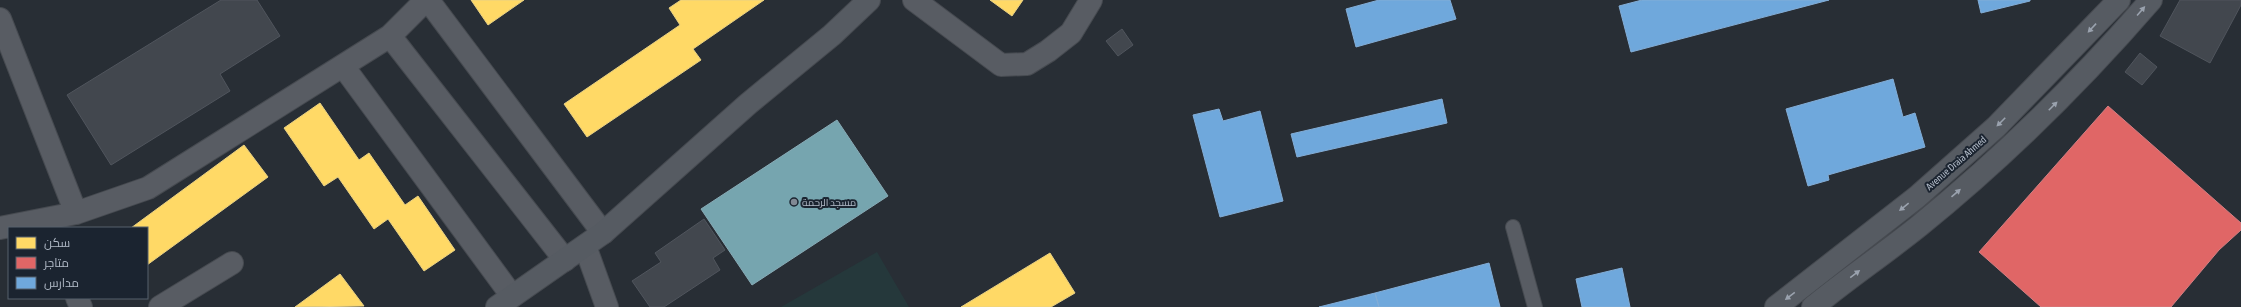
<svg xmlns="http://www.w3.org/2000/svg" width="2241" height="307" viewBox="0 0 2241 307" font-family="'Asap Condensed',Cairo,sans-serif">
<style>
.green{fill:#25383b}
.homes{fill:#ffd966;stroke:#e8d083}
.shops{fill:#e06666;stroke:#d27f83}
.schools{fill:#6fa8dc;stroke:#83add6}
.public{fill:#76a5af;stroke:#88abb6}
.building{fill:#42474e;stroke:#50555d}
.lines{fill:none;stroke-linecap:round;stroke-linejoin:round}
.lane-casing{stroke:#464a50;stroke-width:16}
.street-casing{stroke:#464a50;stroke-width:24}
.secondary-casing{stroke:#464a50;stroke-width:24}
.lane{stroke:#585c63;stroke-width:14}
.street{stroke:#585c63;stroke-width:22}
.secondary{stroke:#565b62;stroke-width:22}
.oneway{fill:#9aa2ae}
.poi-dot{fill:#818994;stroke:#1b2430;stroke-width:1.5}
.labels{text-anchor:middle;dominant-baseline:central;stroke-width:4;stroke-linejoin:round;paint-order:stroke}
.street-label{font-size:10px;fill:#b1bac7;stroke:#1b2430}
.poi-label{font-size:10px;fill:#b1bac7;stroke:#1b2430;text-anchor:start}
</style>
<rect width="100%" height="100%" fill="#282e35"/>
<!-- green -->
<path class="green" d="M877,252L909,307H781Z"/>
<!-- homes -->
<path class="homes" d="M471,0H524L488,25Z
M681,0H764L693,49L701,60L587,137L564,104L680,25L669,8Z
M990,0H1023L1012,16Z
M320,103L359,160L369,153L405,205L418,196L455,250L424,271L388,219L374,229L338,177L324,186L284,128Z
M244,145L268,177L147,265V228H131Z
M1050,253L1075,293L1051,307H961Z
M340,274L364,306L295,307Z"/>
<!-- shops -->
<path class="shops" d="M2108,106L2241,223V230L2219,250L2171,307H2041L1979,252Z"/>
<!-- schools -->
<path class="schools" d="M1379,0H1450L1456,19L1356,47L1346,9Z
M1642,0H1829L1631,52L1619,6Z
M1978,0H2030V1L1981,13Z
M1893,79L1903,117L1915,113L1925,147L1828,175L1829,180L1808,186L1786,109Z
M1442,99L1447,123L1297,157L1291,134Z
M1219,109L1223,121L1260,111L1283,201L1220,217L1193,115Z
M1489,263L1500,307H1379L1375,293Z
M1622,268L1630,307H1582L1576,279Z
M1375,293L1379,307H1319Z"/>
<!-- public -->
<path class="public" d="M837,120L888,196L752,285L701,209Z"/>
<!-- building -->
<path class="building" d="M221,0H257L280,36L220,74L230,91L111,165L67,95Z
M2180,0H2241V5L2210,63L2160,36Z
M1122,29L1133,45L1118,56L1106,41Z
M2140,53L2157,67L2142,85L2125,72Z
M704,219L725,250L713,258L720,270L664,307H650L632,281L661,262L655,253Z"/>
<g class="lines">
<!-- lane casing -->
<g class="lane-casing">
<path id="lane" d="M1513,227L1535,307"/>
</g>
<!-- street casing -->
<g class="street-casing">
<path id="street" d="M426,0L390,36L565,260
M428,0L603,233
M914,0L1001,65L1027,64L1048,51L1071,33L1091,0
M0,19L76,213
M343,66L512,296
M0,228L76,213L148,188L390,36
M585,246L607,307
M77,298L81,307
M160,307L232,263"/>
</g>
<!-- secondary casing -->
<g class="secondary-casing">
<path id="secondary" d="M497,307L603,233L748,104L832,35L869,0
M1776,307L1917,197L1996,127L2119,0
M1813,307C1847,279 1884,254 1919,226C2003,158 2080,82 2151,0"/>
</g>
<!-- lane -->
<use href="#lane" class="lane"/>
<!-- street -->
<use href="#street" class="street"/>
<!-- secondary -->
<use href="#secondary" class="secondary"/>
</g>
<!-- one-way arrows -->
<defs><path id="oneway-solid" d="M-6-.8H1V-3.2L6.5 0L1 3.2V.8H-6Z"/></defs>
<g class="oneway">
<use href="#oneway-solid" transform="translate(2141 11) rotate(-49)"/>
<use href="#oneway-solid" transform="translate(2092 28) rotate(133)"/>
<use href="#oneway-solid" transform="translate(2053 106) rotate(-45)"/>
<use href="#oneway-solid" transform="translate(2001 122) rotate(135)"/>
<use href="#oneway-solid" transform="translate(1956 193) rotate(-41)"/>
<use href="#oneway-solid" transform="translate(1904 207) rotate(141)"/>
<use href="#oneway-solid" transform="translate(1855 274) rotate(-37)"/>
<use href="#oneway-solid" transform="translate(1790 296) rotate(143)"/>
</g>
<!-- markers -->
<circle class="poi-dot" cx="794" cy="202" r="4"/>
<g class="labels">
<!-- street labels -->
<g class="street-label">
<text transform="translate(1956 163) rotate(-41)">Avenue Draia Ahmed</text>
</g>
<!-- poi labels -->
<g class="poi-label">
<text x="802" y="202">مسجد الرحمة</text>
</g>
</g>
<!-- legend -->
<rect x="8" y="227" width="140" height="72" fill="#1b2430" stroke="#57606c"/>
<rect x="16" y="237" width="20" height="12" fill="#ffd966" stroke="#57606c"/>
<text x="44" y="247" font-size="12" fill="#b1bac7">سكن</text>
<rect x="16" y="257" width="20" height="12" fill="#e06666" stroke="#57606c"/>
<text x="44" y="267" font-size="12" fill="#b1bac7">متاجر</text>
<rect x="16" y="277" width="20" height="12" fill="#6fa8dc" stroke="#57606c"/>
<text x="44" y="287" font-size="12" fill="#b1bac7">مدارس</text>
</svg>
